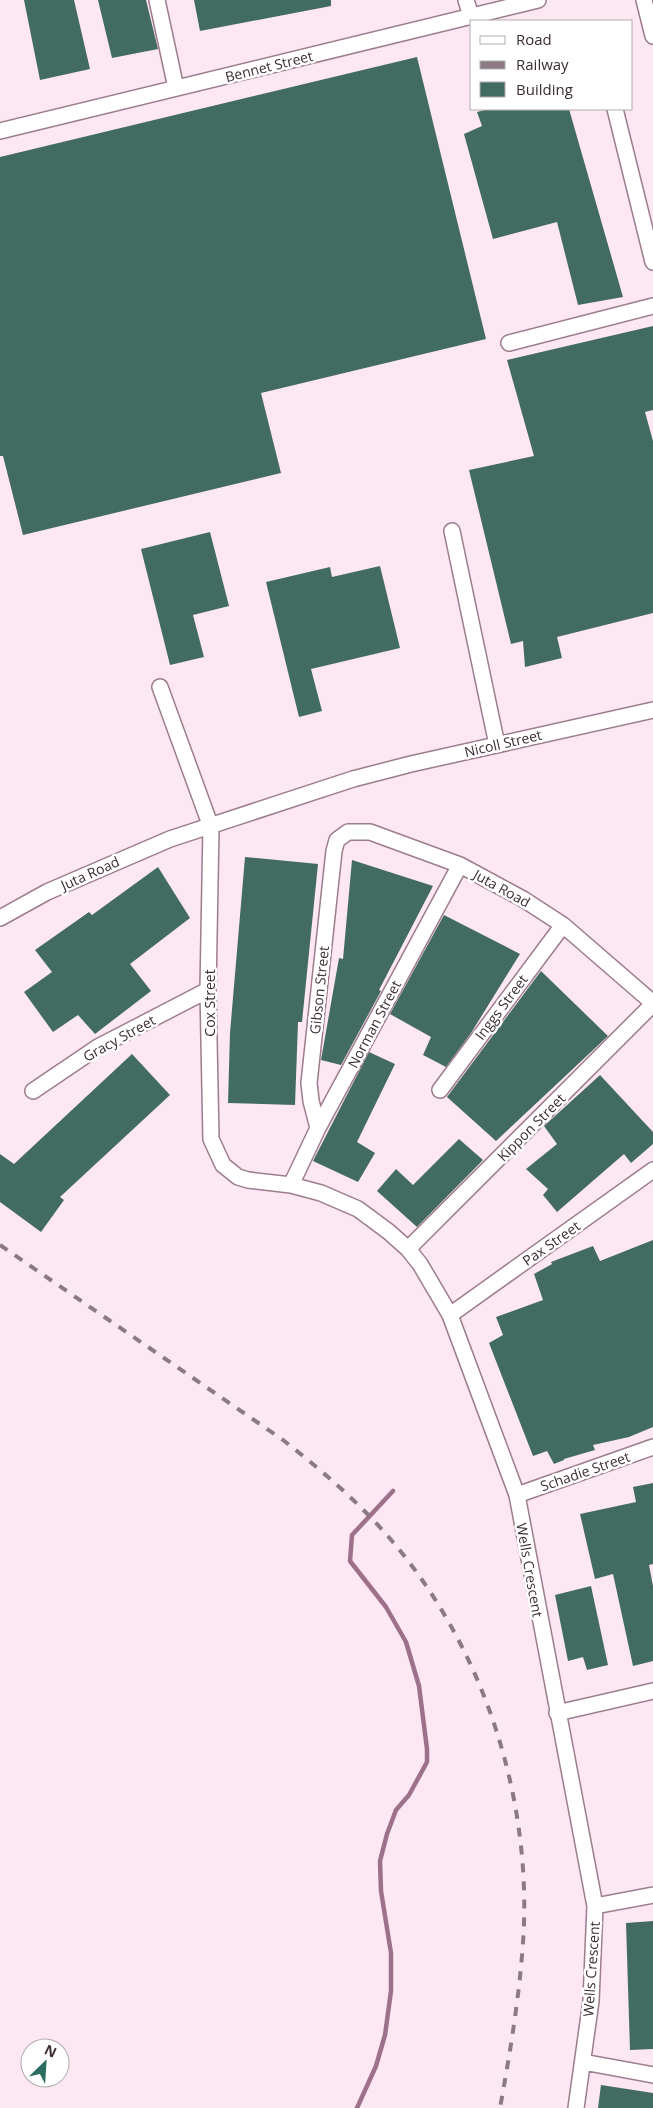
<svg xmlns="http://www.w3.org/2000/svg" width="653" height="2108" viewBox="0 0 653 2108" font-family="'Open Sans',sans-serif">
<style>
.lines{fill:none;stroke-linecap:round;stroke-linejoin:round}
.stream{stroke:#9d718a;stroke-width:4.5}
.building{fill:#426b61}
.minor-casing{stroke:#9d7c8e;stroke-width:18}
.minor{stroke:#fff;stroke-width:15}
.rail{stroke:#8b7a83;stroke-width:4;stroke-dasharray:9 9;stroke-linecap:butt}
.labels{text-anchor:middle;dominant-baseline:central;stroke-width:5;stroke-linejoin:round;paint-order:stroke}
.street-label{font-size:14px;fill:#3a2c34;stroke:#fff}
</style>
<rect width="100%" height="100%" fill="#fde7f2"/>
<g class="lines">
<!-- stream -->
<path class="stream" d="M357,2108L376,2066L385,2035L391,1991V1953L381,1891L380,1861L387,1834L396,1810L409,1795L427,1762V1749L419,1686L406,1642L386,1607L350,1561L352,1535L393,1491"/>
</g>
<!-- building -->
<path class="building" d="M24,0H74L90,69L40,80Z
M98,0H146L158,49L112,58Z
M194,0H331V6L200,31Z
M417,57L486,339L261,393L281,473L23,535L3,456H0V157Z
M489,109H569L623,297L578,305L557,222L493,239L464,134L482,126L477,112Z
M653,326V410L645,412L653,441V613L557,637L562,658L525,667L523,641L511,644L469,470L534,456L507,360Z
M210,532L229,606L193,615L204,657L170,665L141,549Z
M380,566L400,648L311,669L322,711L299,717L266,582L330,567L332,577Z
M245,857L318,864L302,1022H298L295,1105L228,1103L230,1033Z
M352,860L433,886L379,990L381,991L341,1065L321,1060L339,958L343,959Z
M158,867L190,918L130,964L151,991L95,1034L78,1015L53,1032L24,992L52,972L35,950L89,912L92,915Z
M444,915L520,954L471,1033L446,1067L423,1055L431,1037L390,1014Z
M541,971L608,1036L496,1141L447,1097Z
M369,1052L395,1064L357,1142L375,1153L358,1182L313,1161Z
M132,1054L170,1095L60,1197L64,1200L41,1232L0,1202V1154L14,1164Z
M600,1075L653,1132V1144L631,1163L624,1154L557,1212L543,1195L548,1189L526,1169L557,1144L544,1126Z
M459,1139L483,1160L417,1227L377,1191L396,1169L413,1185Z
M653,1240V1427L629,1437L593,1445L595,1450L564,1459V1460L554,1464L547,1451L533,1456L489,1343L503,1335L496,1317L543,1300L534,1274L552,1264L551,1262L593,1246L600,1261Z
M653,1483V1564L649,1565L653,1586V1661L633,1666L613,1574L595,1579L580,1514L636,1502L633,1487Z
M591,1586L608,1665L587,1670L583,1657L568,1661L555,1595Z
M653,1921V2049L630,2050L626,1923Z
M601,2085L653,2093V2108H598Z"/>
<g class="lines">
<!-- minor casing -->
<g class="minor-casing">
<path id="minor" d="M157,0L176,88
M466,0L471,16
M644,0L653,36
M615,109L653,262
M0,131L538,0
M509,343L653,306
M452,531L497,745
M160,687L211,827L208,990L211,1139L223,1165L238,1177L248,1180L291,1185L321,1193L358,1209L389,1232L408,1249L420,1264L450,1315L517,1495L595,1906L591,2001L576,2108
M0,918L47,892L170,839L353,779L411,764L653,710
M440,1090L563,925
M33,1091L98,1047L208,990
M318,1128L311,1101L309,1083L334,851L337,840L348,832H370L460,865L523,899L563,925L653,1003
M291,1185L318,1128L460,865
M408,1249L653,1004
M450,1315L653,1170
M517,1495L653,1447
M557,1713L653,1691
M595,1906L653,1895
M583,2062L653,2075"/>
</g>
<!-- minor -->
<use href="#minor" class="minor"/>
<!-- rail -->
<path class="rail" d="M0,1245L283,1440C320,1469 355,1499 386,1534C483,1644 533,1798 523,1943C519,1999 510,2053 500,2108"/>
</g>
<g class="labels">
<!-- street labels -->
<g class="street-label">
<text transform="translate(269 66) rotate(-14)">Bennet Street</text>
<text transform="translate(503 743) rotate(-13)">Nicoll Street</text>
<text transform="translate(90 873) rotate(-24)">Juta Road</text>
<text transform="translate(502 888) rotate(29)">Juta Road</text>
<text transform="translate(319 990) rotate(-84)">Gibson Street</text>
<text transform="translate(209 1003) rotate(-90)">Cox Street</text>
<text transform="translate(501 1007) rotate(-53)">Inggs Street</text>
<text transform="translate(374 1024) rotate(-62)">Norman Street</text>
<text transform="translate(119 1038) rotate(-29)">Gracy Street</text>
<text transform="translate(531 1127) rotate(-45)">Kippon Street</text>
<text transform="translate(551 1243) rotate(-35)">Pax Street</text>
<text transform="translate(585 1471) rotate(-19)">Schadie Street</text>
<text transform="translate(530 1570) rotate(80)">Wells Crescent</text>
<text transform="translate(591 1969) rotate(-86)">Wells Crescent</text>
</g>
</g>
<!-- legend -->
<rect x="470" y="20" width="162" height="90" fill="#ffffff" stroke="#b0abae"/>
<rect x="480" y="36" width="25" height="8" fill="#ffffff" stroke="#b0abae"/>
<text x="516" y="45" font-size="15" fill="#3a2c34">Road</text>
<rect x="480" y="61" width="25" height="8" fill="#8b7a83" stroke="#b0abae"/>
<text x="516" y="70" font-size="15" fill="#3a2c34">Railway</text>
<rect x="480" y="82" width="25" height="15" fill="#426b61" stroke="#b0abae"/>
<text x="516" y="95" font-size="15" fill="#3a2c34">Building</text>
<!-- north arrow -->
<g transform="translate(45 2063) rotate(25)"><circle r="24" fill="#ffffff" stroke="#b0abae"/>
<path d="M0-4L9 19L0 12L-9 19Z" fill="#2b6e61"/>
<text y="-8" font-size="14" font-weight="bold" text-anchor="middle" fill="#3a2c34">N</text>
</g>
</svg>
